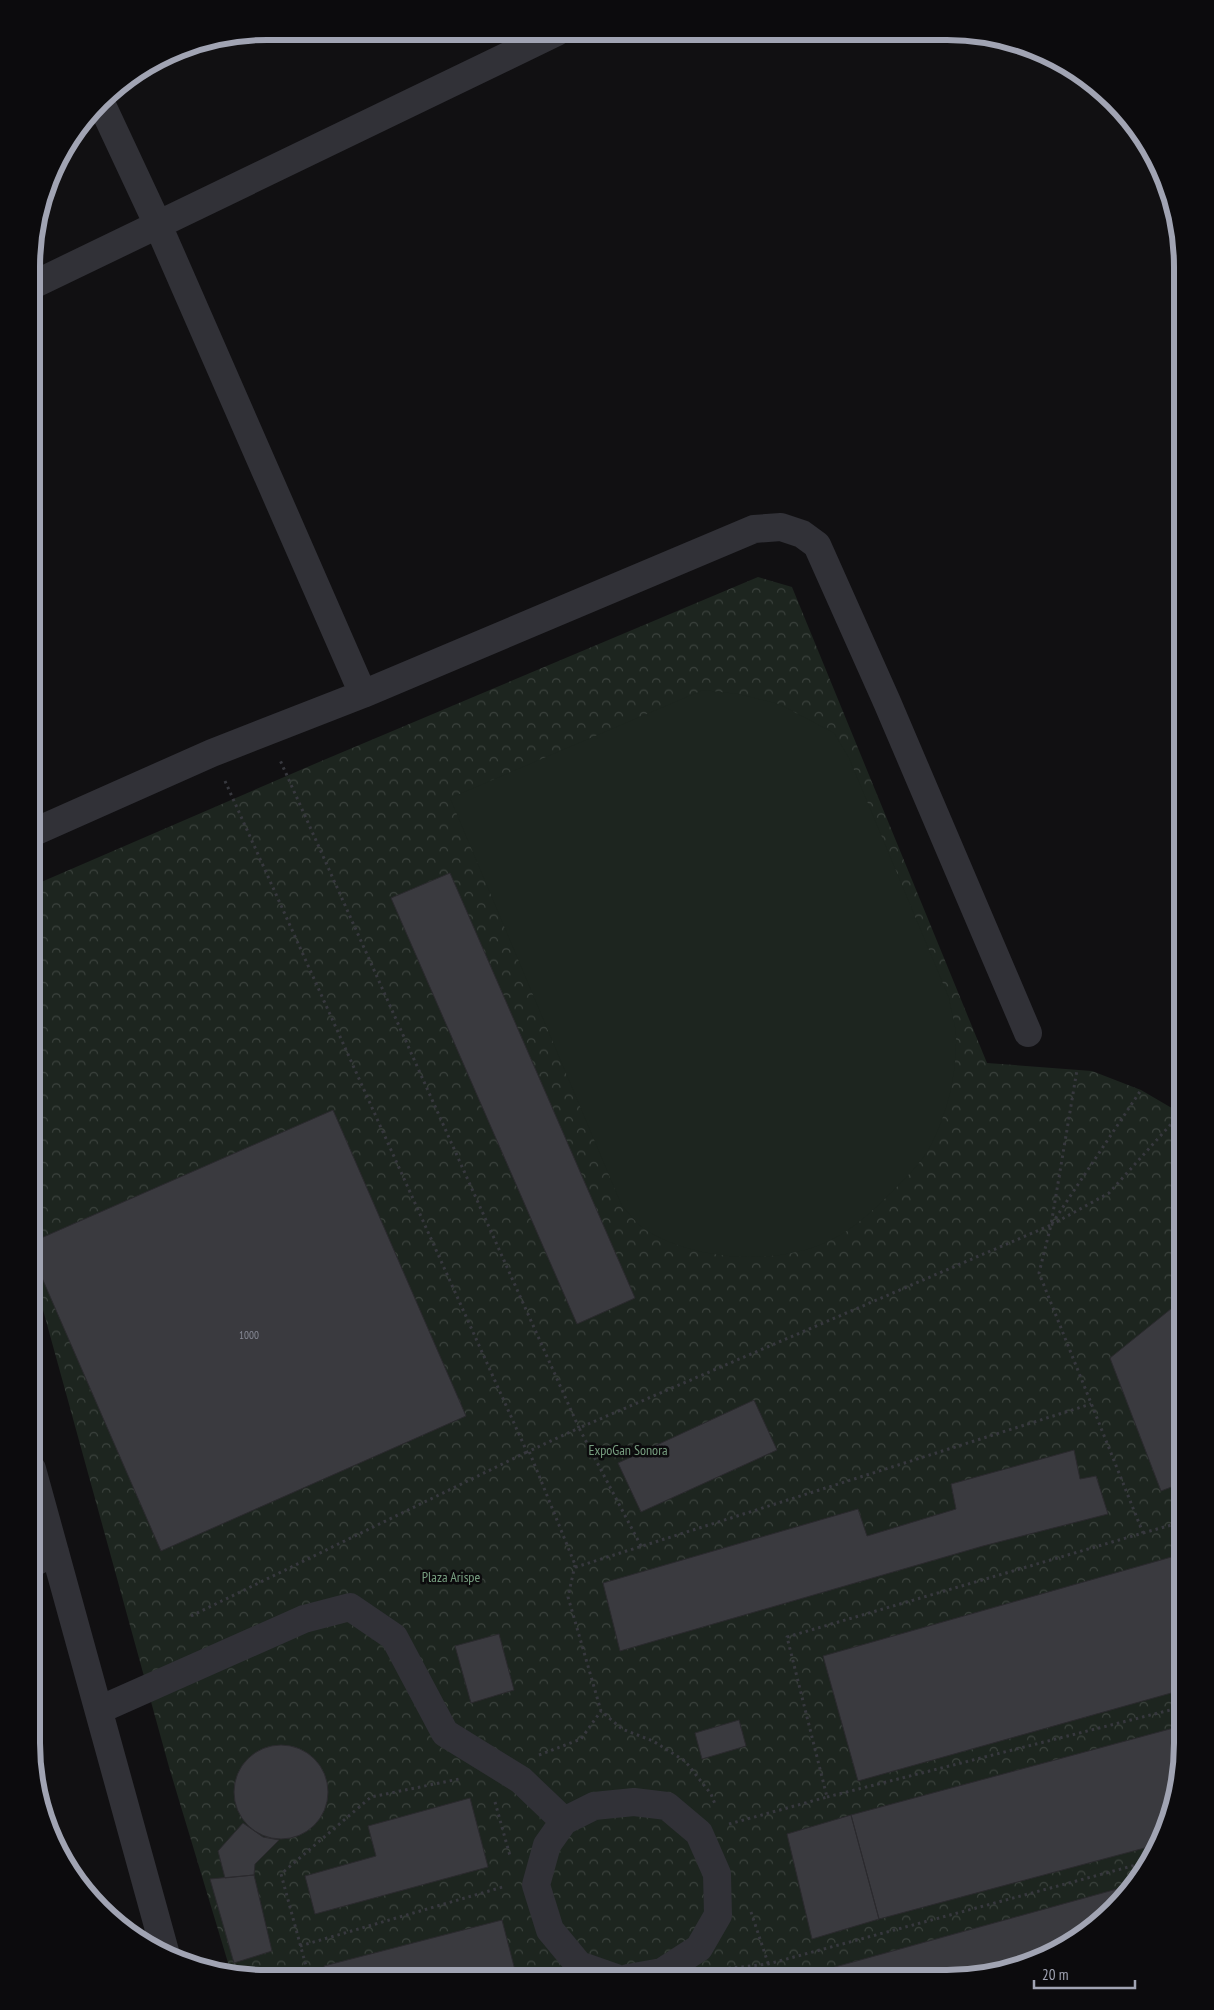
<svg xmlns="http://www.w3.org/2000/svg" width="1214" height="2010" viewBox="0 0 1214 2010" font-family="'PT Sans Narrow',sans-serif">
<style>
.park{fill:url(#park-crowns)}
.pitch{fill:#1d251f}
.building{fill:#3a3a3f;stroke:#2b2a2e}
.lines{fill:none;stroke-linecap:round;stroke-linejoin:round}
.path{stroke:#37383e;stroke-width:3;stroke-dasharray:2.5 4;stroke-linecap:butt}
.minor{stroke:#313137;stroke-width:28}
.labels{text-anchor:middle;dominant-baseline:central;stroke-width:5;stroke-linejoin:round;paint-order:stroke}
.number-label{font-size:11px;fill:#878a96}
.park-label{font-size:14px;fill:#789f81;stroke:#0c0b0d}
.rim{fill:none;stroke:#a1a4b3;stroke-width:6}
</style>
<defs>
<pattern id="park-crowns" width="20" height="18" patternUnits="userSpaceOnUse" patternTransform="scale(1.25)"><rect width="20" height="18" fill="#1d251f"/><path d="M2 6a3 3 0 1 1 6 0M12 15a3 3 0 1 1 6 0" fill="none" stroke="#3b423d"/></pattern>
</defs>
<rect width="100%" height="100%" fill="#111012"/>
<!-- park -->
<path class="park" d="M758,577L792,587L987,1063L1092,1071L1141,1090L1182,1114V1759L1170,1819L1134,1886L1090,1930L1037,1961L947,1979L232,1976L169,1767L32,1270V886L319,762Z"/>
<!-- pitch -->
<path class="pitch" d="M703,690L738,694L779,704L834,733L849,758L949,998C951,1010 955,1023 956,1035C957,1073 948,1112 931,1145C921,1164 906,1177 892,1192C872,1211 854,1229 829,1241C776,1266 695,1261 646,1230C637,1225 630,1214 622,1206L450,798Z"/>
<!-- building -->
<path class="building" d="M450,873L635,1298L577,1324L391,898Z
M333,1110L466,1416L161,1551L32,1255V1242Z
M1182,1300V1483L1161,1491L1110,1358Z
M754,1400L777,1450L641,1512L618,1463Z
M1074,1450L1080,1479L1096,1476L1108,1514L983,1546L620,1651L603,1583L858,1509L867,1536L956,1509L951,1484Z
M1182,1554V1690L858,1781L823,1656Z
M499,1634L514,1690L471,1703L455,1646Z
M739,1720L746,1746L702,1759L695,1733Z
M1181,1726L1182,1759L1170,1819L1156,1845L879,1919L851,1815Z
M234 1792a47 47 0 1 1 94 0a47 47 0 1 1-94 0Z
M470,1798L488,1867L315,1914L305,1876L376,1856L368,1826Z
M851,1815L879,1919L812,1939L787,1834Z
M243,1823L263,1837L279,1840L255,1864L254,1875L225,1878L218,1851Z
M254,1875L272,1951L234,1963L210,1879Z
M1135,1884L1090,1930L1037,1961L947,1979L807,1978L806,1975Z
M502,1920L517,1978L327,1977L324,1966Z"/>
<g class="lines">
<!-- path -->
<path class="path" d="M225,781L527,1452L579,1428L280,760
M1051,1225L1109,1193L1181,1113
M1143,1533L1182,1522
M641,1546L579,1428L1051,1225L1077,1070
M575,1565L568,1597L601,1711L622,1729L653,1741L685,1761L711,1794L715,1804
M191,1616L529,1451L576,1567L1091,1404
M539,1755L581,1739L601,1711
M827,1797L1182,1707
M495,1802L510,1856
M729,1824L827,1797L787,1637L1143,1533L1039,1273L1051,1225L1141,1090
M751,1912L773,1978
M300,1946L506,1886
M722,1969L768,1964L1147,1862
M309,1977L281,1874L371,1797L459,1779"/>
<!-- minor -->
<path class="minor" d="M101,103L158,225L363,694
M33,285L557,32
M32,833L212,753L363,694L754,529L781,527L802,534L817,545L887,702L1028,1033
M32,1469L166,1955
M31,1564L55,1552
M99,1710L304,1619L350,1607L394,1637L445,1733L521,1780L564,1821
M616,1978L579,1965L550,1930L536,1885L547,1845L564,1821L594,1806L634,1802L667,1806L699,1833L717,1874L718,1915L699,1948L662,1972L628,1978"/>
</g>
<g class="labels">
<!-- number labels -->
<g class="number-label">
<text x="249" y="1335">1000</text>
</g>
<!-- park labels -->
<g class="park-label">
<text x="628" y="1450">ExpoGan Sonora</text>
<text x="451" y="1577">Plaza Arispe</text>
</g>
</g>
<!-- crop -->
<path d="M0 0H1214V2010H0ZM267 40H947A227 227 0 0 1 1174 267V1743A227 227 0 0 1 947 1970H267A227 227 0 0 1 40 1743V267A227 227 0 0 1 267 40Z" fill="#0c0b0d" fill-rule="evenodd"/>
<path class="rim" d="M267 40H947A227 227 0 0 1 1174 267V1743A227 227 0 0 1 947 1970H267A227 227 0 0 1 40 1743V267A227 227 0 0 1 267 40Z"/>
<!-- scale -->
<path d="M1034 1980v8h101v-8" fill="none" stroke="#a1a4b3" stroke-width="2.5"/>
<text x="1042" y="1980" font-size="15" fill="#a1a4b3" stroke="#0c0b0d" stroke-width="4" paint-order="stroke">20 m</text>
</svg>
